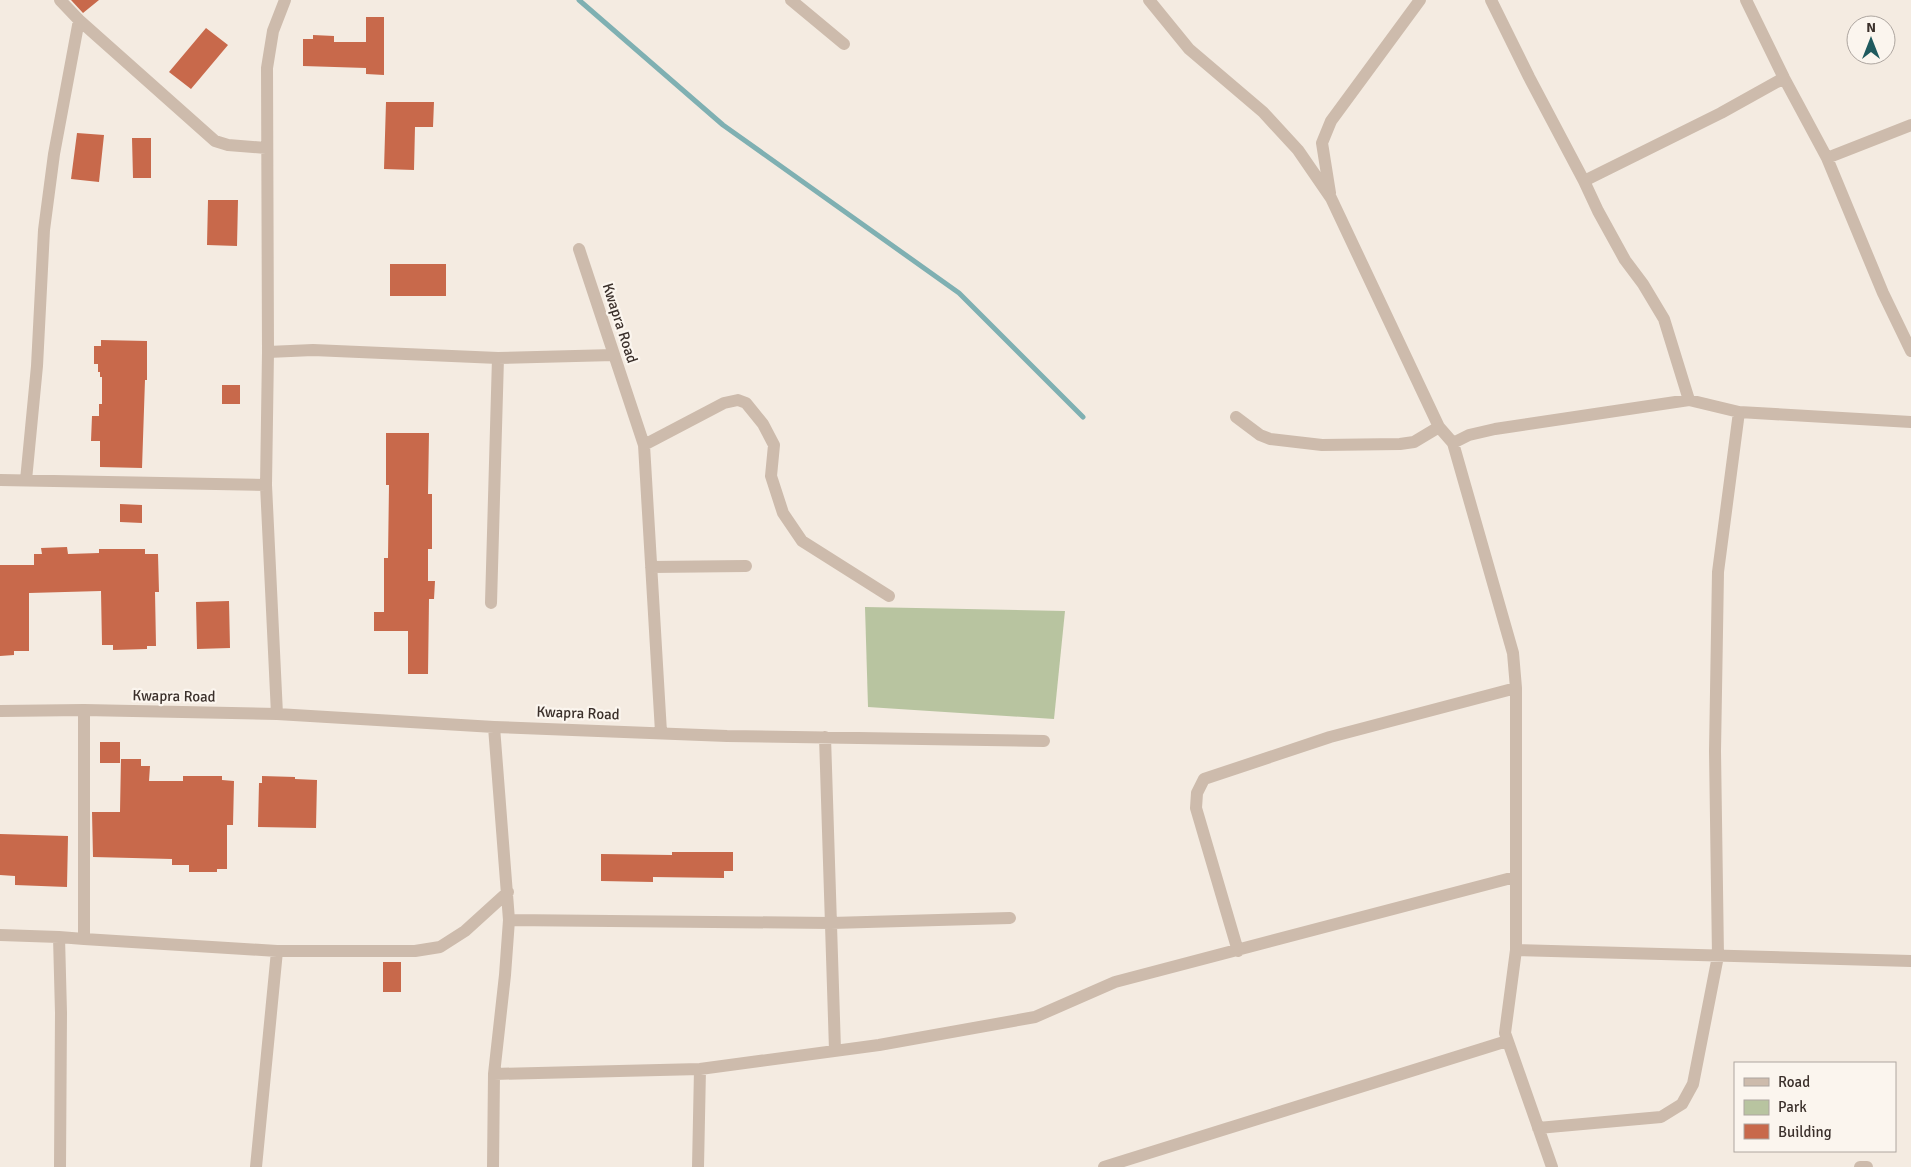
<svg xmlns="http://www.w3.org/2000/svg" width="1911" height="1167" viewBox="0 0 1911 1167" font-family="Signika,sans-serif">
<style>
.green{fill:#b8c4a0}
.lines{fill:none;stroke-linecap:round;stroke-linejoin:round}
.stream{stroke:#7fb0b2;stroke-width:5}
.building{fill:#c8694b}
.minor{stroke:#cdbbac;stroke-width:12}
.labels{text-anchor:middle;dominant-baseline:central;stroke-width:4.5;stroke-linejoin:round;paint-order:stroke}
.street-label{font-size:15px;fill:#3b302b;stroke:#fbf5ee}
</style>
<rect width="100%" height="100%" fill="#f4ebe1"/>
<!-- green -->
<path class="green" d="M865,607L1065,611L1054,719L868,707Z"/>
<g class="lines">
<!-- stream -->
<path class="stream" d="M579,0L723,125L959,293L1083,417"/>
</g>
<!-- building -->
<path class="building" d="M71,0H99L83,13Z
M366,17H384V75L366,74V68L303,66V39H313V35L334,36V42H366Z
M206,28L228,45L191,89L169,72Z
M386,102H434L433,127H415L414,170L384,169Z
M77,133L104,135L99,182L71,179Z
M132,138H151V178H133Z
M208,200H238L237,246L207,245Z
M390,264H446V296H390Z
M101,340L147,341V380H145L142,468L100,467V441H91L92,416H99V404H102V377H100V372H98V364H94V346H101Z
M222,385H240V404H222Z
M386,433H429L428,494H432V549H428V581H435L434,599H429L428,674H408V631H374V612H384V558H388L389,485H386Z
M120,504L142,505V523L120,522Z
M67,547L68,554L99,553V549H145V554H158L159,592H155L156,646H147V649L113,650V645H102L101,591L29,593V651H14V655L0,656V565H34V554H42L41,548Z
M229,601L230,648L197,649L196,602Z
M100,742H120V763H100Z
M121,759H141V766H150L149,781H183V776H222V780L234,781L233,825H227V869H217V872H189V865H172V859L93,857L92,812H120Z
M262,776L295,777V779L317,780L316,828L258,827L259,783H262Z
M0,834L68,836L67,887L15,885V876L0,875Z
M672,852H733V871H724V878L653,877V882L601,881V854L672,855Z
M383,962H401V992H383Z"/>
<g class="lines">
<!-- minor -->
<path class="minor" d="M60,0L79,20L215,141L228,145L266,148
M791,0L844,44
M1149,0L1189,49L1263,112L1298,150L1331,198L1439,427L1453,443L1513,653L1516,688V950L1505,1033L1552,1167
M1491,0L1529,77L1584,181L1598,211L1625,260L1643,284L1664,319L1689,400
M1746,0L1784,78L1827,158L1883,293L1911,351
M1827,158L1911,125
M1584,181L1721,113L1784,78
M1330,193L1322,143L1331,121L1420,0
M579,249L644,445L661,732
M268,352L313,350L498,358L614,355
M1236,417L1260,435L1270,439L1322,445L1400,444L1414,442L1439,427
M1453,443L1469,435L1495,429L1689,400L1739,412L1911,422
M644,445L724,403L738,400L746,403L763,424L774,445L771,476L783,513L802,541L889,596
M0,480L266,485
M26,480L37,366L44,230L54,154L79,20
M651,567L746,566
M491,603L498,358
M0,711L84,710L277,714L494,727L727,736L1044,741
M277,714L266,485L268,352L267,68L273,31L285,0
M825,737L835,1050
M509,920L831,923L1010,918
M0,935L59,937L61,1013L60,1167
M59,937L84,939V710
M84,939L277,951H415L440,947L465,931L508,892
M1516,950L1911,961
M1238,951L1196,808L1197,793L1204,779L1330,737L1516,688
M494,1074L700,1069L879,1045L1035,1017L1115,982L1515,877
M1538,1128L1661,1117L1682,1104L1693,1084L1718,956L1715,751L1718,572L1739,412
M256,1167L277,951
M493,1167L494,1074L505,975L509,920L494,727
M698,1167L700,1069
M1104,1167L1507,1041
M1860,1167H1867"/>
</g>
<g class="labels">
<!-- street labels -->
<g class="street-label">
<text transform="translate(620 323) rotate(72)">Kwapra Road</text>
<text transform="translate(174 696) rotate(1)">Kwapra Road</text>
<text transform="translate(578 713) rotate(2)">Kwapra Road</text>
</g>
</g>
<!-- legend -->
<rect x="1734" y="1062" width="162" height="90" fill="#fbf5ee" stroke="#aea6a0"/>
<rect x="1744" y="1078" width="25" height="8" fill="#cdbbac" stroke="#aea6a0"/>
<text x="1778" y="1087" font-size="15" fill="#3b302b">Road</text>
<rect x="1744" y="1100" width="25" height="15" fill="#b8c4a0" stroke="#aea6a0"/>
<text x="1778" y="1112" font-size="15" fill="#3b302b">Park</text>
<rect x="1744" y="1124" width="25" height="15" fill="#c8694b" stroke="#aea6a0"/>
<text x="1778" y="1137" font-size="15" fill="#3b302b">Building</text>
<!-- north arrow -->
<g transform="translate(1871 40)"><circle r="24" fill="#fbf5ee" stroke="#aea6a0"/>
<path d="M0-4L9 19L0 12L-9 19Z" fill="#1f5a5e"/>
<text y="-8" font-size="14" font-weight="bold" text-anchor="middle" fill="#3b302b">N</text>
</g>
</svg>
